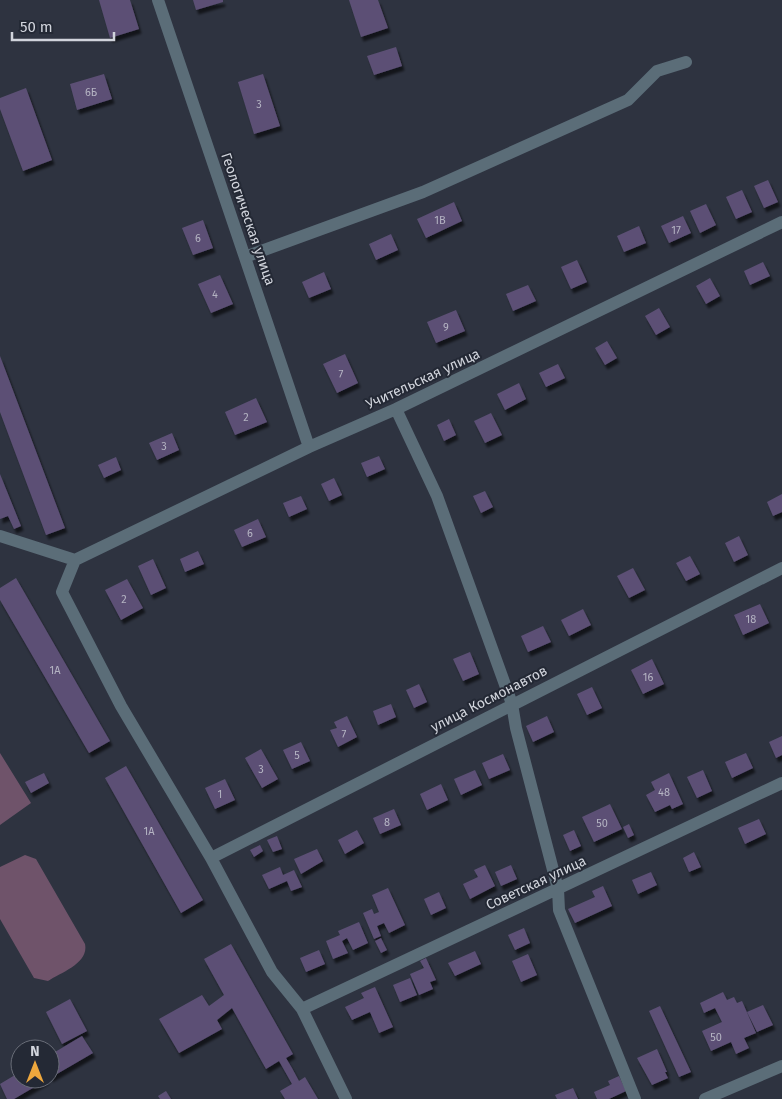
<svg xmlns="http://www.w3.org/2000/svg" width="782" height="1099" viewBox="0 0 782 1099" font-family="'Fira Sans',sans-serif">
<style>
.green{fill:#6f536a}
.building{fill:#5c5075;filter:url(#shadow)}
.lines{fill:none;stroke-linecap:round;stroke-linejoin:round}
.minor{stroke:#5b6d78;stroke-width:12}
.labels{text-anchor:middle;dominant-baseline:central;stroke-width:4;stroke-linejoin:round;paint-order:stroke}
.number-label{font-size:11px;fill:#b4b3c2}
.street-label{font-size:14px;fill:#d1d4dc;stroke:#242935}
</style>
<defs>
<filter id="shadow"><feDropShadow dx="2.5" dy="4.5" stdDeviation="1" flood-color="#0009"/></filter>
</defs>
<rect width="100%" height="100%" fill="#2e3340"/>
<!-- green -->
<path class="green" d="M0,753L31,803L0,825Z
M25,855L36,859L85,944C89,963 62,972 48,981L34,978L0,919V867Z"/>
<!-- building -->
<path class="building" d="M99,0H130L139,29L110,38Z
M193,0H223V2L196,10Z
M349,0H378L388,28L361,37Z
M396,47L402,66L374,75L367,56Z
M104,74L112,99L77,110L70,84Z
M263,74L280,126L254,134L238,82Z
M26,88L52,160L23,171L0,109V98Z
M768,180L778,202L764,208L754,186Z
M742,190L752,212L736,219L726,197Z
M454,202L462,221L426,238L417,219Z
M706,204L716,225L700,233L690,211Z
M683,216L691,233L669,243L661,226Z
M203,220L213,248L193,255L182,228Z
M639,226L646,243L624,252L617,236Z
M391,234L398,250L376,260L369,244Z
M577,260L587,282L571,289L561,267Z
M763,262L770,276L750,285L744,271Z
M324,272L331,289L309,298L302,282Z
M220,275L233,304L211,313L198,284Z
M710,278L720,296L706,304L696,286Z
M528,285L536,301L513,311L506,294Z
M659,308L670,327L656,335L645,316Z
M456,310L465,331L436,343L427,322Z
M607,341L617,358L605,365L595,348Z
M345,354L358,383L337,393L323,364Z
M0,356L65,528L46,535L0,412Z
M558,364L565,378L546,387L539,373Z
M519,383L526,399L505,410L497,394Z
M256,398L267,422L235,435L225,412Z
M491,413L502,435L485,443L474,421Z
M449,419L456,435L444,441L437,425Z
M172,433L179,450L157,460L149,443Z
M379,456L385,469L367,477L361,463Z
M116,457L121,470L104,478L98,465Z
M0,474L21,526L14,529L8,516L0,519Z
M334,478L342,495L329,501L321,484Z
M485,491L493,507L481,513L473,496Z
M782,494V512L773,516L767,502Z
M301,496L307,509L289,517L283,503Z
M258,519L266,537L242,547L234,530Z
M739,536L748,555L734,562L725,543Z
M198,551L204,564L185,572L180,559Z
M690,556L700,574L686,581L676,563Z
M153,559L166,588L151,595L138,566Z
M633,568L645,590L629,598L617,576Z
M16,578L110,741L89,753L0,600V588Z
M127,579L143,608L121,620L105,590Z
M760,604L769,623L743,635L734,615Z
M583,609L591,625L569,636L561,620Z
M543,626L551,642L528,652L521,636Z
M470,652L479,674L463,681L453,659Z
M652,659L664,684L643,694L631,670Z
M419,684L427,702L414,708L406,690Z
M592,687L602,708L587,715L577,694Z
M391,704L396,717L378,725L373,711Z
M347,716L357,737L338,747L330,730L337,728L334,722Z
M547,716L554,732L533,742L526,726Z
M782,736V755L776,758L769,742Z
M301,742L310,761L292,769L283,750Z
M261,749L278,779L262,788L245,758Z
M746,753L753,768L732,778L725,762Z
M503,754L510,770L489,779L482,763Z
M126,766L203,900L181,913L105,778Z
M475,770L482,785L461,795L454,779Z
M703,770L712,791L697,798L687,777Z
M44,773L49,783L31,793L25,782Z
M669,773L683,804L672,809L670,805L655,812L646,795L655,790L651,782Z
M225,779L235,800L215,809L205,788Z
M441,784L448,800L427,810L420,794Z
M610,804L622,829L594,842L582,817Z
M394,809L401,825L380,834L373,818Z
M759,819L766,834L745,844L738,828Z
M629,824L634,835L628,838L623,827Z
M357,830L364,843L345,854L338,840Z
M574,830L581,846L570,851L563,835Z
M277,836L282,849L273,852L267,840Z
M260,845L263,851L254,857L250,850Z
M317,849L323,861L301,874L294,859Z
M694,852L701,867L689,872L683,858Z
M485,865L495,886L470,899L463,884L478,877L474,870Z
M511,865L517,879L501,886L495,872Z
M280,867L283,875L294,870L302,887L291,891L287,881L269,889L262,875Z
M651,872L657,885L638,894L632,880Z
M603,886L612,906L575,923L568,909L595,897L592,891Z
M388,888L405,925L389,933L384,923L377,926L381,936L374,939L363,913L372,909L374,914L379,912L372,895Z
M439,892L446,908L431,915L424,899Z
M359,922L368,943L353,950L347,938L342,941L348,953L333,959L326,941L340,935L338,931Z
M524,928L530,943L515,950L508,935Z
M381,938L387,950L381,953L375,941Z
M231,944L293,1054L286,1058L292,1068L299,1081L305,1077L318,1099H285L280,1091L292,1084L279,1061L266,1069L232,1008L217,1020L222,1029L179,1053L159,1019L202,995L209,1006L224,995L204,959Z
M319,950L325,964L306,972L300,958Z
M475,951L481,964L455,976L448,963Z
M528,954L537,975L521,982L512,961Z
M426,958L436,980L430,982L433,989L419,995L410,974L424,968L420,961Z
M410,978L417,995L400,1002L393,985Z
M375,987L393,1027L379,1033L370,1012L352,1020L345,1007L364,998L361,993Z
M723,992L727,1000L734,997L737,1003L742,1001L756,1033L744,1038L749,1048L736,1054L731,1042L711,1051L702,1031L722,1022L715,1008L704,1013L700,1003Z
M70,999L87,1031L62,1044L46,1012Z
M763,1005L773,1025L757,1032L747,1012Z
M660,1006L691,1072L679,1077L649,1011Z
M82,1036L93,1053L50,1078V1055Z
M657,1049L667,1072H665L668,1078L652,1085L637,1058Z
M20,1072V1079H48L14,1099H7L0,1084Z
M619,1076L626,1091L609,1099H597L594,1092L610,1085L608,1081Z
M573,1088L578,1099H557L555,1095Z
M166,1091L171,1099H160L158,1096Z"/>
<g class="lines">
<!-- minor -->
<path class="minor" d="M158,0L309,447
M245,257L423,192L628,100L657,71L686,62
M396,409L437,496L512,704L516,728L558,889L559,910L635,1099
M0,536L75,560
M75,560L309,447L396,409L782,222
M75,560L62,592L121,706L211,858L272,972L302,1009L346,1099
M211,858L782,568
M302,1009L782,783
M705,1099L782,1066"/>
</g>
<g class="labels">
<!-- number labels -->
<g class="number-label">
<text x="91" y="92">6Б</text>
<text x="259" y="104">3</text>
<text x="440" y="220">1В</text>
<text x="676" y="230">17</text>
<text x="198" y="238">6</text>
<text x="215" y="294">4</text>
<text x="446" y="327">9</text>
<text x="341" y="374">7</text>
<text x="246" y="417">2</text>
<text x="164" y="446">3</text>
<text x="250" y="533">6</text>
<text x="124" y="599">2</text>
<text x="751" y="619">18</text>
<text x="55" y="670">1А</text>
<text x="648" y="677">16</text>
<text x="344" y="734">7</text>
<text x="297" y="755">5</text>
<text x="261" y="769">3</text>
<text x="664" y="792">48</text>
<text x="220" y="794">1</text>
<text x="387" y="822">8</text>
<text x="602" y="823">50</text>
<text x="149" y="831">1А</text>
<text x="716" y="1037">50</text>
</g>
<!-- street labels -->
<g class="street-label">
<text transform="translate(248 219) rotate(71)">Геологическая улица</text>
<text transform="translate(423 379) rotate(-25)">Учительская улица</text>
<text transform="translate(489 699) rotate(-27)">улица Космонавтов</text>
<text transform="translate(536 883) rotate(-25)">Советская улица</text>
</g>
</g>
<!-- north arrow -->
<g transform="translate(35 1064)"><circle r="24" fill="#242935" stroke="#696d78"/>
<path d="M0-4L9 19L0 12L-9 19Z" fill="#eea73d"/>
<text y="-8" font-size="14" font-weight="bold" text-anchor="middle" fill="#d1d4dc">N</text>
</g>
<!-- scale -->
<path d="M12 32v8h102v-8" fill="none" stroke="#d1d4dc" stroke-width="2.5"/>
<text x="20" y="32" font-size="15" fill="#d1d4dc" stroke="#242935" stroke-width="4" paint-order="stroke">50 m</text>
</svg>
